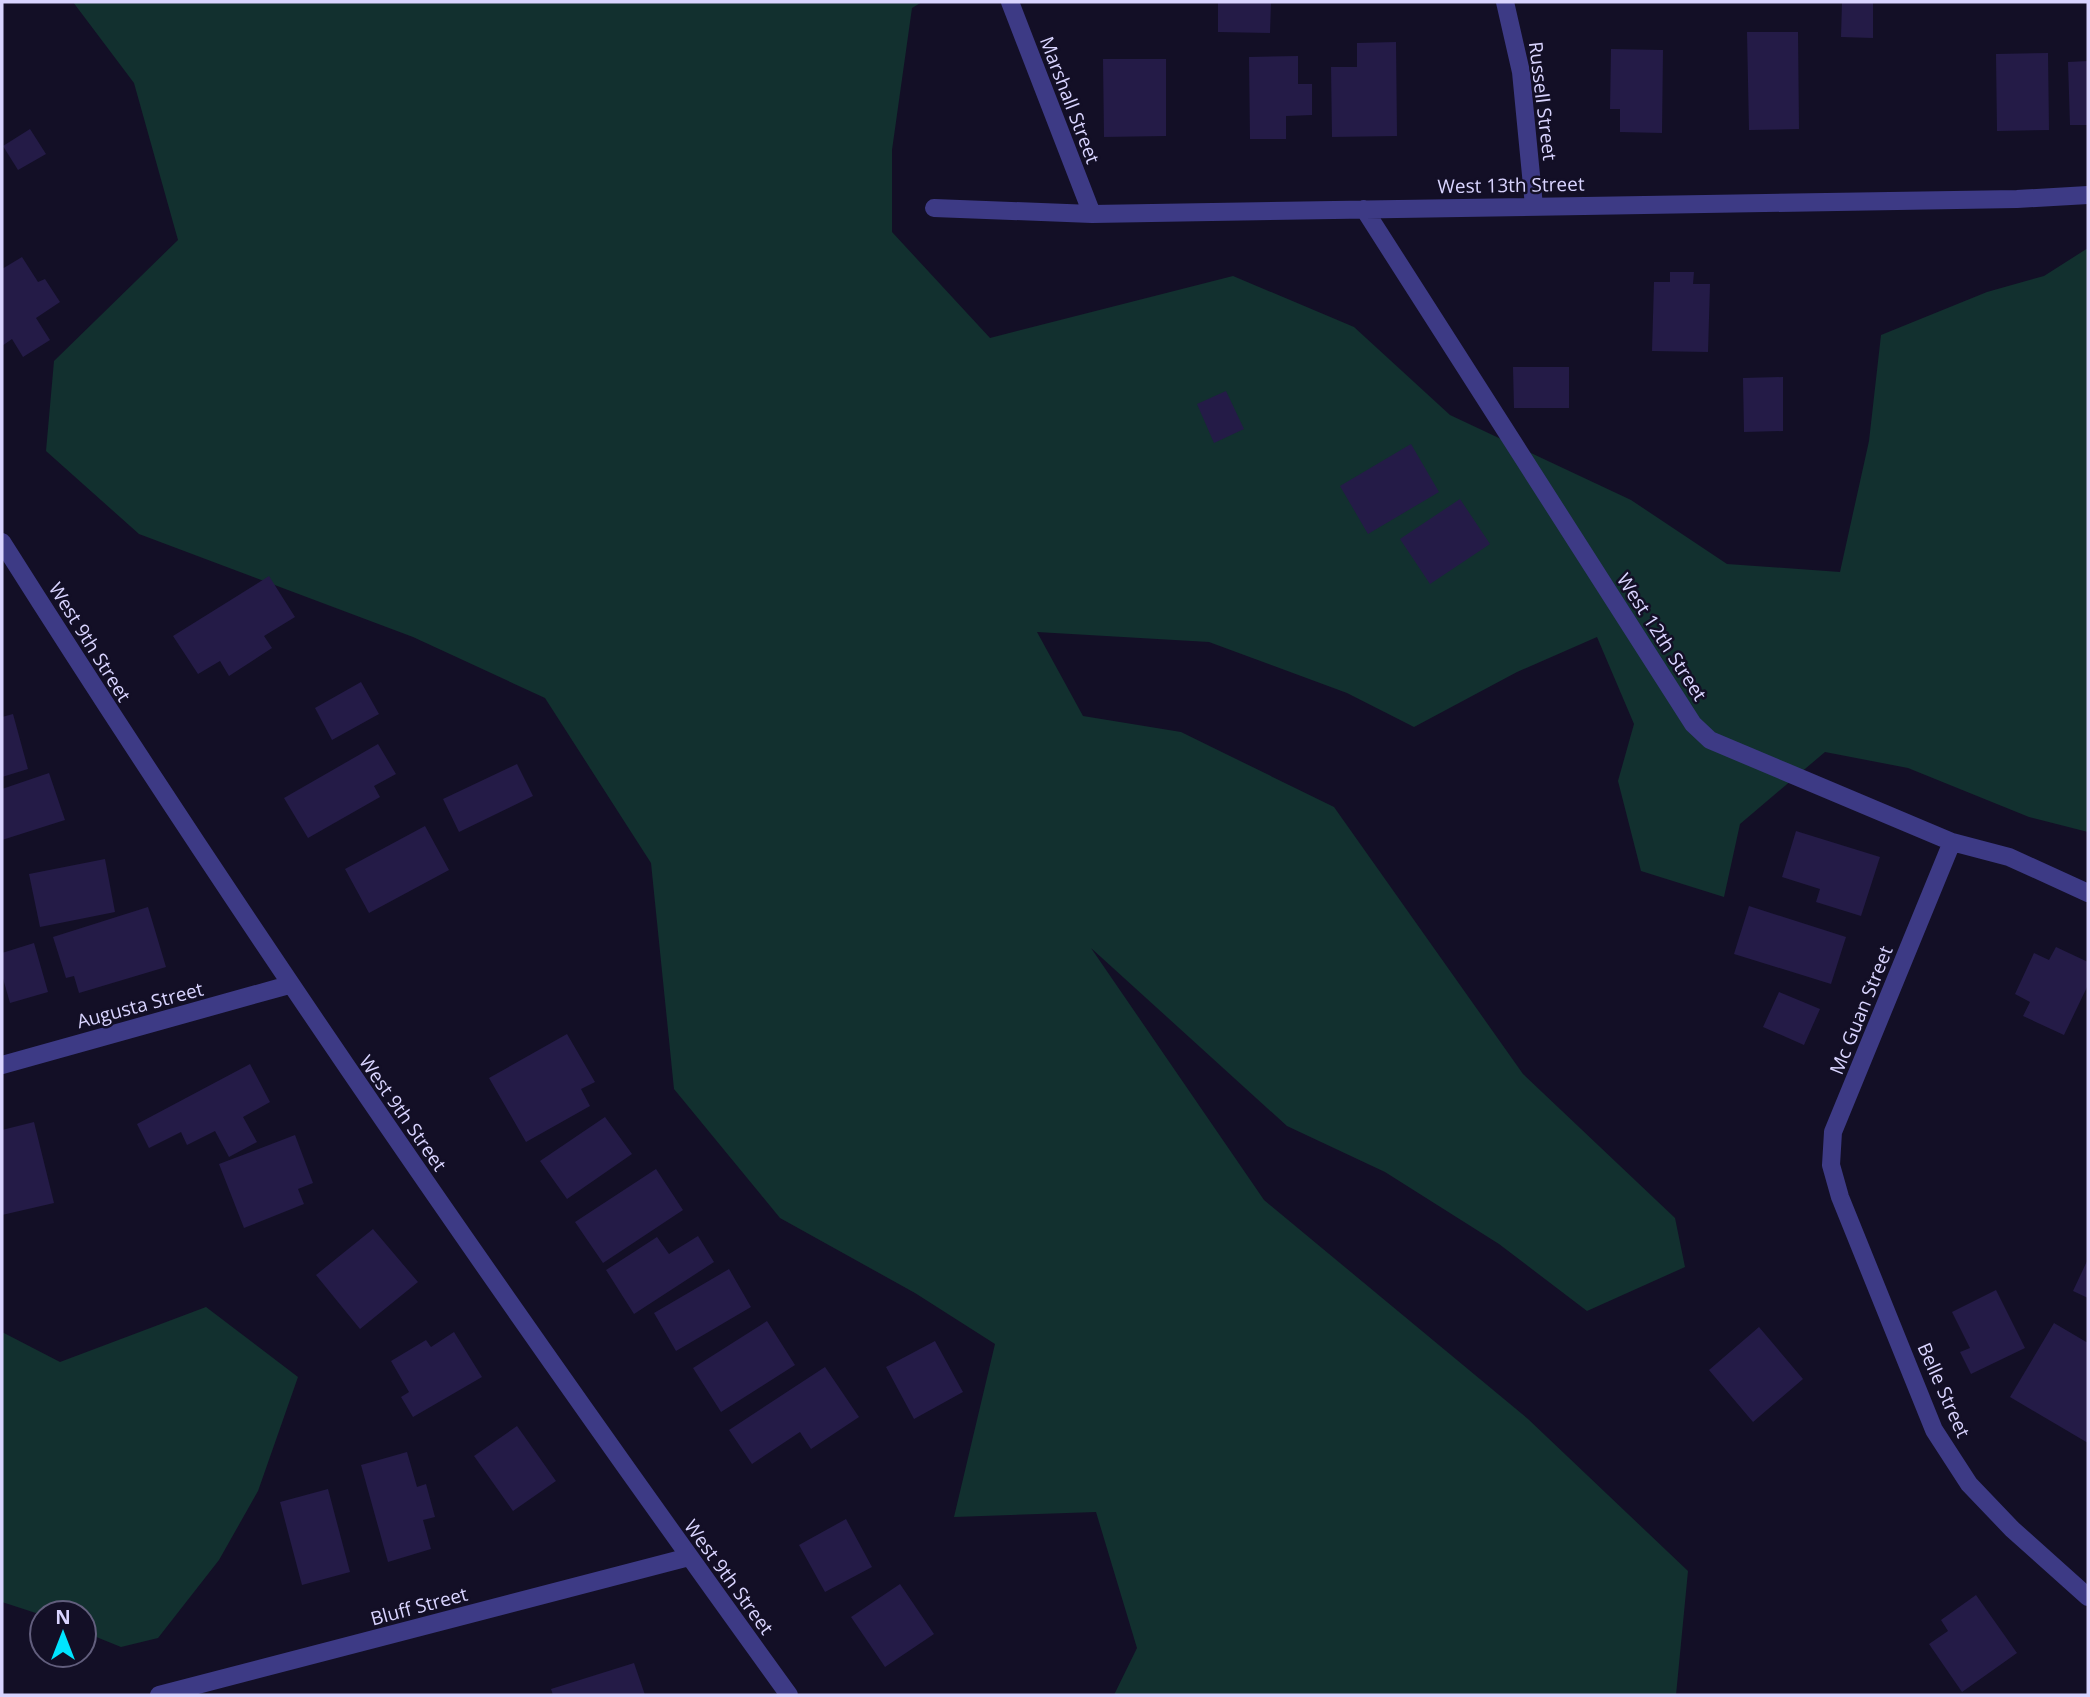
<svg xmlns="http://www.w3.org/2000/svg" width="2090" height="1697" viewBox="0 0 2090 1697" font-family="'Open Sans',sans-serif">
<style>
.green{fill:#12302f}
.building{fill:#241b47}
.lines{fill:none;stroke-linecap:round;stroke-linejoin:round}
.minor{stroke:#3d3a85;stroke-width:18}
.labels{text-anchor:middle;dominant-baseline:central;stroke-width:5;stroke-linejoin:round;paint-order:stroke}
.street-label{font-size:19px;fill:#d9d4ff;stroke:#130f26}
</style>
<rect width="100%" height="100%" fill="#130f26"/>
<!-- green -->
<path class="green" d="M73,2H922L912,8L892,150V232L990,338L1233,276L1354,327L1450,415L1631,500L1727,564L1840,572L1869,441L1881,335L1987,292L2044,276L2088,248V832L2029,817L1908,768L1825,752L1740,824L1724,897L1641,871L1618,781L1634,724L1597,637L1517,672L1414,727L1347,693L1209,642L1037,632L1083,716L1181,732L1334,807L1523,1074L1675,1218L1685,1267L1587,1311L1499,1244L1385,1172L1287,1126L1091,948L1264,1200L1528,1419L1688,1571L1676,1695H1114L1137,1648L1096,1512L954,1517L995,1344L915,1293L780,1218L674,1089L651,863L545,698L413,637L139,534L46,451L54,361L178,240L134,83Z
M206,1307L298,1377L258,1491L219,1560L158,1638L121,1647L84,1632V1613L42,1615L2,1602V1332L60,1362Z"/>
<!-- building -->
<path class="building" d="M1218,2H1271L1270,33L1218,32Z
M1842,2H1873V38L1841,37Z
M1747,32H1798L1799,129L1749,130Z
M1396,42L1397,136L1332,137L1331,67H1357V43Z
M1611,49L1663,50L1662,133L1620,132V109H1610Z
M2048,53L2049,130L1997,131L1996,54Z
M1298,56V84H1312V115L1286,116V139H1250L1249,57Z
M1103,59H1166V136L1104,137Z
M2088,61V125H2070L2068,62Z
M30,129L46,154L18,170L3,146Z
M22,257L38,282L45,279L60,302L36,318L50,340L23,357L12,339L2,346V269Z
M1670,272H1694L1693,284H1710L1708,352L1652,351L1654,282H1670Z
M1513,367H1569V408H1514Z
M1783,377V431L1744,432L1743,378Z
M1226,391L1244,429L1214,443L1197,404Z
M1411,444L1439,492L1368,534L1340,486Z
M1460,499L1490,544L1430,584L1400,539Z
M269,576L295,617L264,636L272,648L229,676L220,661L198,674L173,636Z
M361,682L379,714L332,740L315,708Z
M13,714L28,769L2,777V717Z
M378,744L396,774L374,786L380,797L308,838L284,798Z
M517,764L533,796L459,832L443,799Z
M49,773L65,820L2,840V789Z
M425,826L449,870L369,913L345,869Z
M1796,831L1880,857L1861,916L1816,902L1820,889L1782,877Z
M105,859L115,912L40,927L29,874Z
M1749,906L1846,937L1831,984L1734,954Z
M148,907L166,967L79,993L74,976L66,978L53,937Z
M34,943L48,992L10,1003L2,975V953Z
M2056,947L2088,962V985L2064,1035L2023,1016L2030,1002L2015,994L2034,953L2049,960Z
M1779,992L1820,1009L1804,1045L1763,1027Z
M567,1034L595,1082L581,1089L590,1106L526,1142L489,1078Z
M250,1064L270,1102L243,1117L257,1142L229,1157L215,1131L187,1145L181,1132L149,1148L137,1124Z
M605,1117L632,1154L567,1199L540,1161Z
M34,1122L54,1203L2,1215V1130Z
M295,1135L313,1183L298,1189L304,1204L244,1228L219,1164Z
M656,1169L683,1210L603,1263L575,1222Z
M373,1229L418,1282L360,1329L316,1275Z
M698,1236L714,1262L634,1314L606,1270L657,1237L669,1254Z
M2088,1259V1298L2073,1291Z
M729,1269L751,1307L676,1351L654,1313Z
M1996,1290L2025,1348L1971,1374L1960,1352L1970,1348L1952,1312Z
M767,1321L795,1365L721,1412L693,1368Z
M2054,1323L2088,1343V1443L2010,1397Z
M1759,1327L1803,1379L1753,1422L1709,1370Z
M454,1332L482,1377L413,1417L401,1397L409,1392L391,1361L426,1340L431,1347Z
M935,1341L963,1392L914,1419L886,1367Z
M825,1367L859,1417L811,1449L800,1432L752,1464L729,1430Z
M517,1426L556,1481L513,1511L474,1456Z
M407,1452L417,1487L426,1484L435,1517L423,1520L431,1549L388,1562L361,1465Z
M328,1489L350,1572L302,1585L280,1502Z
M846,1519L872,1567L825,1592L799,1545Z
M900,1584L934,1634L885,1667L851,1617Z
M1976,1595L2017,1653L1962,1692L1929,1644L1948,1631L1941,1620Z
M634,1663L645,1695H553L551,1689Z"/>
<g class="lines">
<!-- minor -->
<path class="minor" d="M1010,2L1092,214
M1505,2L1521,72L1534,206
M934,208L1092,214L2017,199L2088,195
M1364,209L1693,724L1710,740L1952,842L2009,857L2088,893
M2,542C251,936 516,1317 789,1695
M1952,842L1833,1132L1831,1165L1840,1197L1934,1430L1969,1484L2012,1529L2088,1597
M2,1065L289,985
M159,1695L689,1557"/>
</g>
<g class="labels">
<!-- street labels -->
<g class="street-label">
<text transform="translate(1070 100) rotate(69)">Marshall Street</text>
<text transform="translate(1543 101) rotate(83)">Russell Street</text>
<text transform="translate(1511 185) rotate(-1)">West 13th Street</text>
<text transform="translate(1662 637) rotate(57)">West 12th Street</text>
<text transform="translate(90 642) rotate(58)">West 9th Street</text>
<text transform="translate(140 1005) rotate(-15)">Augusta Street</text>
<text transform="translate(1861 1010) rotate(-68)">Mc Guan Street</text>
<text transform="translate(403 1113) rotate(55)">West 9th Street</text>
<text transform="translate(1944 1390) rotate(66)">Belle Street</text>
<text transform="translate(729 1577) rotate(54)">West 9th Street</text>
<text transform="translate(419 1606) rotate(-15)">Bluff Street</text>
</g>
</g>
<!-- border -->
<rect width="2090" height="1697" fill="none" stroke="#d9d4ff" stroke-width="7"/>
<!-- north arrow -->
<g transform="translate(63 1634)"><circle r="33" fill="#130f26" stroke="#625e7d" stroke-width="2"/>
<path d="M0-5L12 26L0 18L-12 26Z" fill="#00e5ff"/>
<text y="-10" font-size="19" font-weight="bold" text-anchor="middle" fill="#d9d4ff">N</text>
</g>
</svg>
